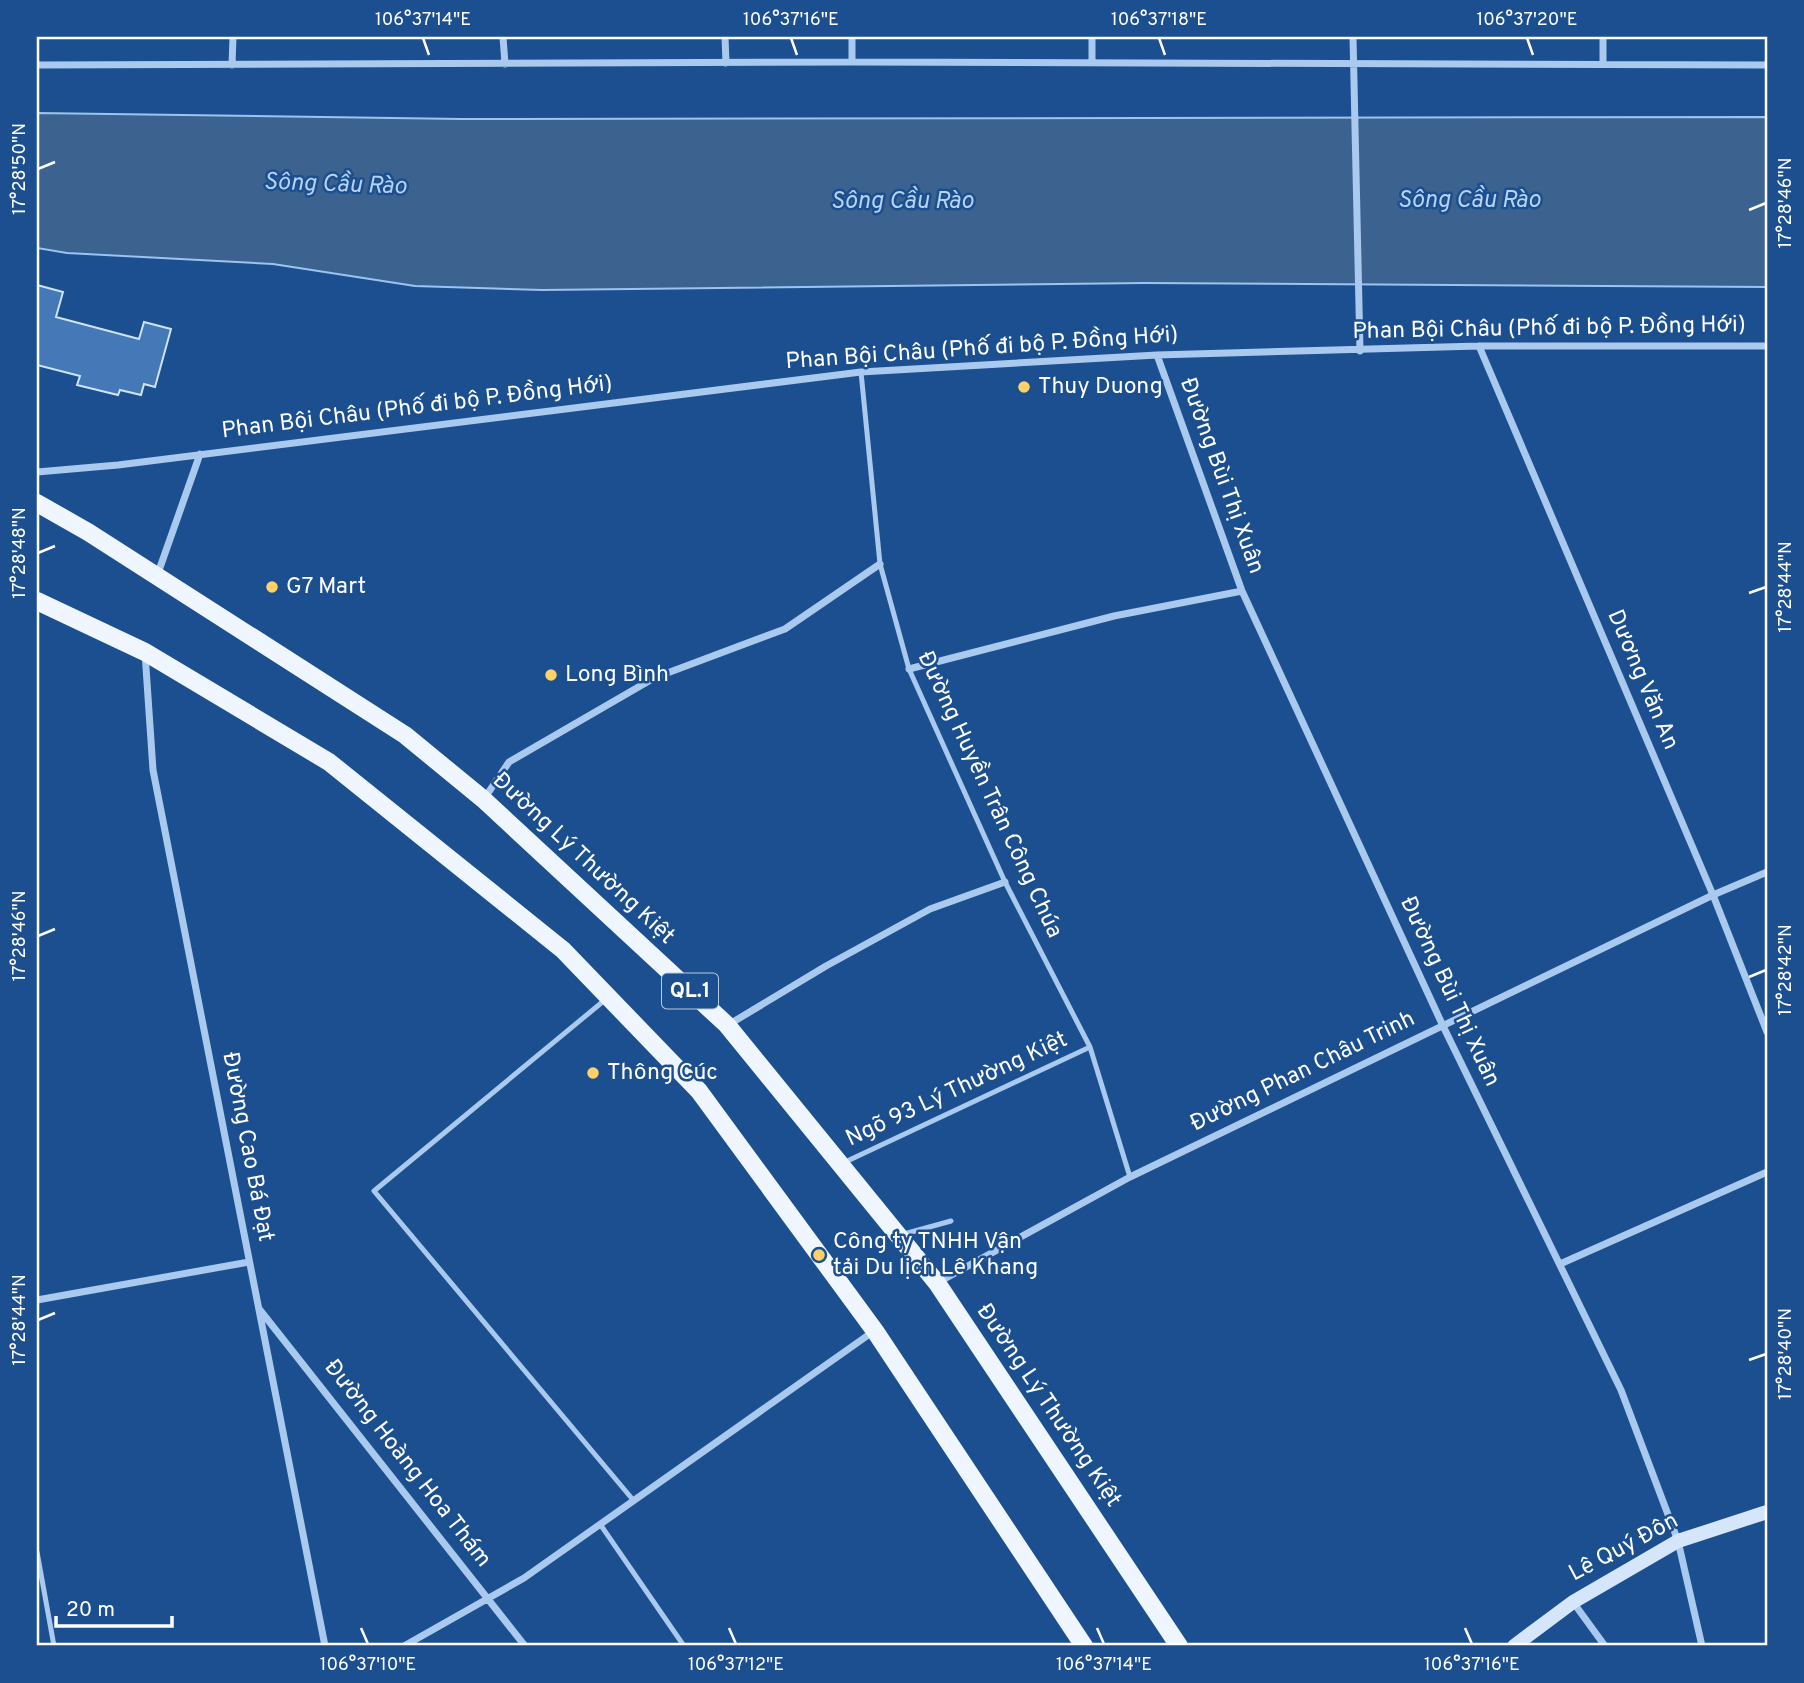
<svg xmlns="http://www.w3.org/2000/svg" width="1804" height="1683" viewBox="0 0 1804 1683" font-family="Overpass,sans-serif">
<style>
.water{fill:#3c6290;stroke:#9cc4f0;stroke-width:2}
.building{fill:#4478b7;stroke:#cfe3fa;stroke-width:2}
.lines{fill:none;stroke-linecap:round;stroke-linejoin:round}
.lane{stroke:#a9c9ee;stroke-width:5}
.street{stroke:#a9c9ee;stroke-width:7}
.secondary{stroke:#d6e6fa;stroke-width:14}
.primary{stroke:#f0f6ff;stroke-width:18}
.ticks{fill:none;stroke:#fff;stroke-width:2.5}
.poi-dot{fill:#ffd166;stroke:#1b4f8f;stroke-width:2.5}
.labels{text-anchor:middle;dominant-baseline:central;stroke-width:5;stroke-linejoin:round;paint-order:stroke}
.shield{fill:#1b4f8f;stroke:#bbcadd;stroke-width:2}
.shield-label{font-size:21px;font-weight:bold;fill:#fff}
.street-label{font-size:23px;fill:#fff;stroke:#1b4f8f}
.poi-label{font-size:23px;fill:#fff;stroke:#1b4f8f;text-anchor:start}
.water-label{font-size:24px;font-style:italic;fill:#b5d3f5;stroke:#1b4f8f}
.neatline{fill:none;stroke:#fff;stroke-width:2.5}
.ticks-label{font-size:18px;text-anchor:middle;fill:#fff}
</style>
<rect width="100%" height="100%" fill="#1b4f8f"/>
<!-- water -->
<path class="water" d="M37,113L461,119L1767,117V287L1145,283L542,290L415,286L273,264L67,253L37,248Z"/>
<!-- building -->
<path class="building" d="M37,285L63,292L56,317L139,339L144,322L171,329L155,387L144,384L141,395L120,390L118,395L77,385L80,376L37,365Z"/>
<g class="lines">
<!-- lane -->
<path class="lane" d="M861,372L880,564L909,669L1005,882L1090,1047L1130,1177
M606,999L374,1191L634,1501
M843,1163L1090,1047
M904,1234L951,1221
M600,1524L684,1646
M37,1552L54,1646"/>
<!-- street -->
<path class="street" d="M503,37L505,64
M725,37L726,63
M852,37V62
M1092,37V63
M1353,37L1360,351
M1603,63V37
M37,65L852,62L1767,65
M232,65L233,37
M1479,346L1713,895L1767,1032
M1157,355L1242,591L1443,1026L1621,1390L1678,1541L1702,1646
M37,472L118,465L861,372L1157,355L1479,346H1767
M157,576L200,454
M145,653L153,770L325,1646
M909,669L1114,616L1242,591
M484,799L509,762L654,678L785,629L880,564
M728,1025L826,966L930,909L1005,882
M1560,1264L1767,1172
M937,1283L1130,1177L1713,895L1767,872
M37,1300L249,1262
M260,1310L525,1646
M1573,1602L1605,1646
M404,1646L524,1578L874,1331"/>
<!-- secondary -->
<path class="secondary" d="M1514,1646L1573,1602L1678,1541L1767,1512"/>
<!-- primary -->
<path class="primary" d="M37,503L88,532L405,735L483,799L727,1025L937,1283L1179,1646
M37,601L145,652L329,762L563,950L699,1091L875,1331L1084,1646"/>
</g>
<!-- ticks -->
<path class="ticks" d="M423,38L429,55M791,38L797,55M1159,38L1165,55M1527,38L1533,55M38,169L55,162M1749,210L1766,203M38,553L55,546M1749,593L1766,587M38,936L55,929M1749,977L1766,970M38,1320L55,1313M1749,1360L1766,1354M361,1628L368,1644M729,1628L736,1644M1097,1628L1104,1644M1465,1628L1472,1644"/>
<!-- markers -->
<g class="poi-dot">
<circle cx="1024" cy="387" r="7"/>
<circle cx="272" cy="587" r="7"/>
<circle cx="551" cy="675" r="7"/>
<circle cx="593" cy="1073" r="7"/>
<circle cx="819" cy="1255" r="7"/>
</g>
<g class="labels">
<!-- shield labels -->
<rect class="shield" x="662" y="973.5" width="56" height="35" rx="5"/>
<g class="shield-label">
<text x="690" y="991">QL.1</text>
</g>
<!-- street labels -->
<g class="street-label">
<text transform="translate(1549 329) rotate(-1)">Phan Bội Châu (Phố đi bộ P. Đồng Hới)</text>
<text transform="translate(982 349) rotate(-4)">Phan Bội Châu (Phố đi bộ P. Đồng Hới)</text>
<text transform="translate(417 408) rotate(-7)">Phan Bội Châu (Phố đi bộ P. Đồng Hới)</text>
<text transform="translate(1221 476) rotate(70)">Đường Bùi Thị Xuân</text>
<text transform="translate(1642 680) rotate(67)">Dương Văn An</text>
<text transform="translate(989 795) rotate(65)">Đường Huyền Trân Công Chúa</text>
<text transform="translate(583 859) rotate(43)">Đường Lý Thường Kiệt</text>
<text transform="translate(1449 992) rotate(65)">Đường Bùi Thị Xuân</text>
<text transform="translate(1303 1072) rotate(-26)">Đường Phan Châu Trinh</text>
<text transform="translate(957 1090) rotate(-25)">Ngõ 93 Lý Thường Kiệt</text>
<text transform="translate(247 1147) rotate(79)">Đường Cao Bá Đạt</text>
<text transform="translate(1048 1406) rotate(56)">Đường Lý Thường Kiệt</text>
<text transform="translate(407 1464) rotate(52)">Đường Hoàng Hoa Thám</text>
<text transform="translate(1624 1548) rotate(-28)">Lê Quý Đôn</text>
</g>
<!-- poi labels -->
<g class="poi-label">
<text x="1038" y="387">Thuy Duong</text>
<text x="286" y="587">G7 Mart</text>
<text x="565" y="675">Long Bình</text>
<text x="607" y="1073">Thông Cúc</text>
<text x="833" y="1242">Công ty TNHH Vận<tspan x="833" dy="26">tải Du lịch Lê Khang</tspan></text>
</g>
<!-- water labels -->
<g class="water-label">
<text transform="translate(335 185) rotate(2)">Sông Cầu Rào</text>
<text x="1469" y="201">Sông Cầu Rào</text>
<text x="902" y="202">Sông Cầu Rào</text>
</g>
</g>
<!-- border -->
<rect width="1804" height="1683" fill="none" stroke="#1b4f8f" stroke-width="77"/>
<!-- scale -->
<path d="M56 1616v10h116v-10" fill="none" stroke="#ffffff" stroke-width="3.5"/>
<text x="66" y="1616" font-size="21" fill="#ffffff" stroke="#1b4f8f" stroke-width="5" paint-order="stroke">20 m</text>
<rect x="38" y="38" width="1728" height="1606" class="neatline"/>
<g class="ticks-label">
<text x="423" y="25">106°37'14"E</text>
<text x="791" y="25">106°37'16"E</text>
<text x="1159" y="25">106°37'18"E</text>
<text x="1527" y="25">106°37'20"E</text>
<text transform="translate(19 169) rotate(-90)" y="6">17°28'50"N</text>
<text transform="translate(1785 203) rotate(-90)" y="6">17°28'46"N</text>
<text transform="translate(19 553) rotate(-90)" y="6">17°28'48"N</text>
<text transform="translate(1785 587) rotate(-90)" y="6">17°28'44"N</text>
<text transform="translate(19 936) rotate(-90)" y="6">17°28'46"N</text>
<text transform="translate(1785 970) rotate(-90)" y="6">17°28'42"N</text>
<text transform="translate(19 1320) rotate(-90)" y="6">17°28'44"N</text>
<text transform="translate(1785 1354) rotate(-90)" y="6">17°28'40"N</text>
<text x="368" y="1670">106°37'10"E</text>
<text x="736" y="1670">106°37'12"E</text>
<text x="1104" y="1670">106°37'14"E</text>
<text x="1472" y="1670">106°37'16"E</text>
</g>
</svg>
